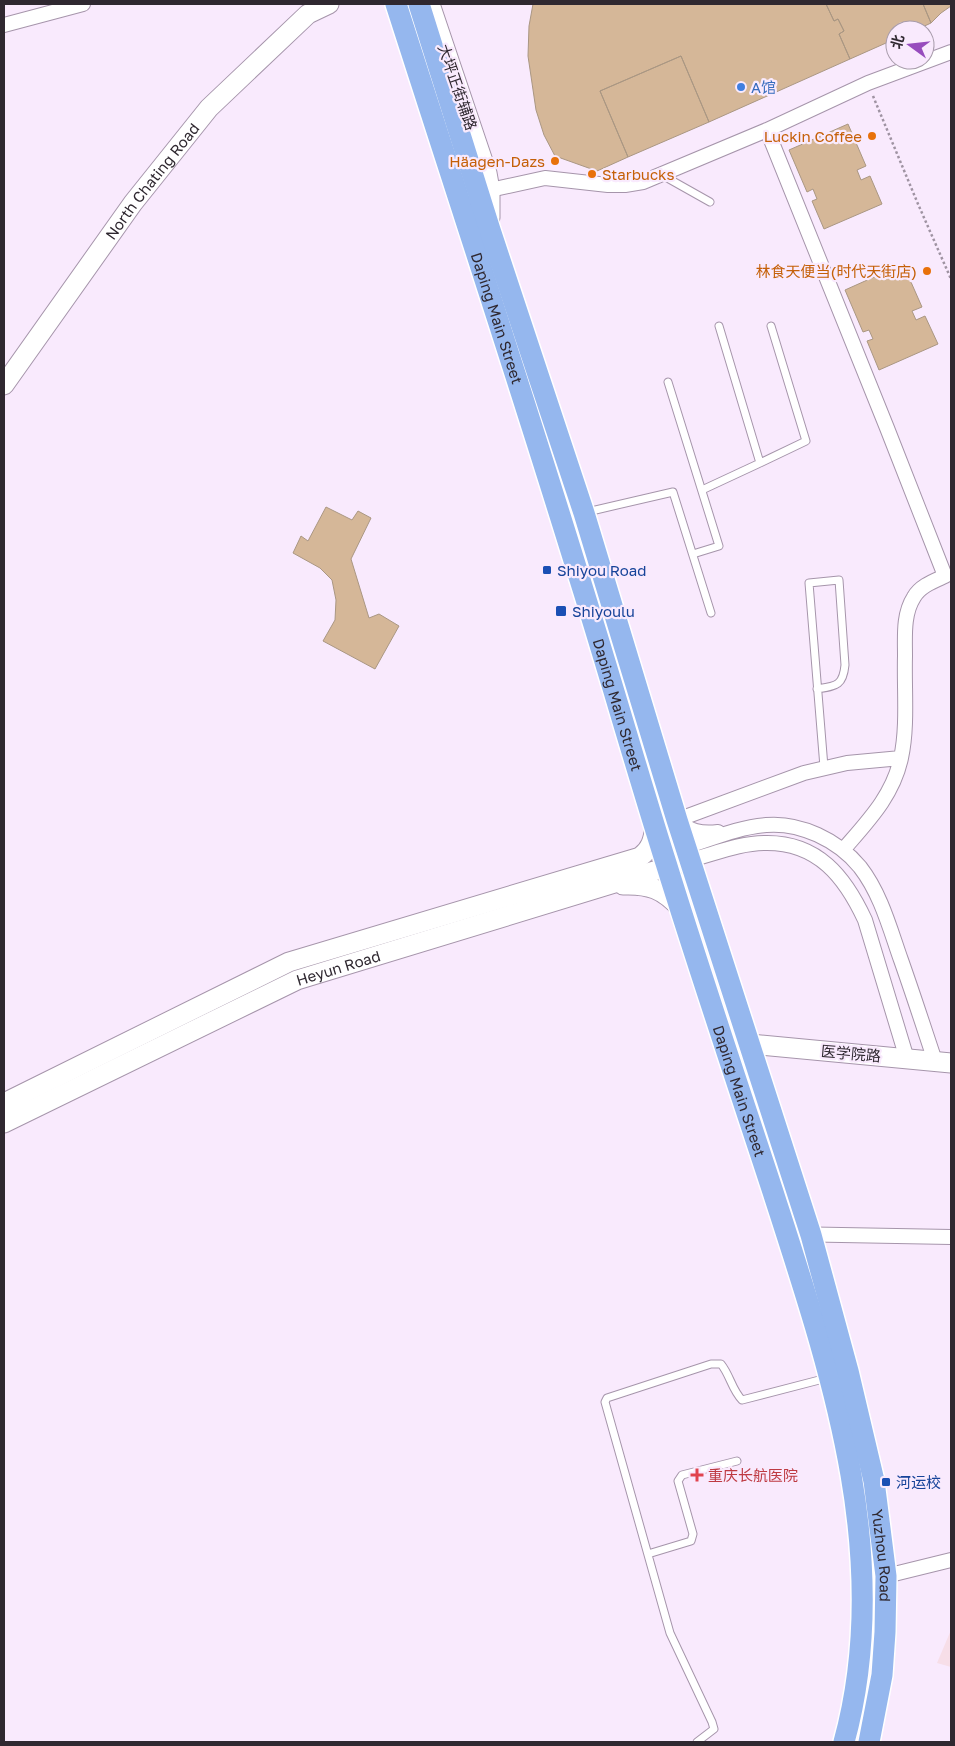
<svg xmlns="http://www.w3.org/2000/svg" width="955" height="1746" viewBox="0 0 955 1746" font-family="'Golos Text','Noto Sans SC',sans-serif">
<style>
.education{fill:#f7dee8}
.building{fill:#d5b798;stroke:#aa9783}
.lines{fill:none;stroke-linecap:round;stroke-linejoin:round}
.lane-casing{stroke:#a695ab;stroke-width:9}
.street-casing{stroke:#a695ab;stroke-width:16}
.secondary-casing{stroke:#a695ab;stroke-width:21}
.primary-casing{stroke:#fff;stroke-width:24}
.path{stroke:#9f93a2;stroke-width:2.5;stroke-dasharray:2.5 2.5;stroke-linecap:butt}
.lane{stroke:#fff;stroke-width:7}
.street{stroke:#fff;stroke-width:14}
.secondary{stroke:#fff;stroke-width:19}
.primary{stroke:#95b7ee;stroke-width:21}
.shop-dot{fill:#3f7fe0;stroke:#f9eafd;stroke-width:2}
.food-dot{fill:#e8710a;stroke:#f9eafd;stroke-width:2}
.transit-dot{fill:#1a4fb4;stroke:#f9eafd;stroke-width:2}
.health-dot{fill:#e0444e;stroke:#f9eafd;stroke-width:2}
.labels{text-anchor:middle;dominant-baseline:central;stroke-width:4.5;stroke-linejoin:round;paint-order:stroke}
.street-label{font-size:15px;fill:#2f2830;stroke:#f9eafd}
.shop-label{font-size:15px;fill:#366cbe;stroke:#f9eafd;text-anchor:start}
.food-label{font-size:15px;fill:#c56008;stroke:#f9eafd;text-anchor:end}
.transit-label{font-size:15px;fill:#164399;stroke:#f9eafd;text-anchor:start}
.health-label{font-size:15px;fill:#be3a42;stroke:#f9eafd;text-anchor:start}
</style>
<rect width="100%" height="100%" fill="#f9eafd"/>
<!-- education -->
<path class="education" d="M951,1630V1667L937,1663Z"/>
<!-- building -->
<path class="building" d="M533,4H826L834,21L838,19L844,31L839,34L850,59L709,122L681,56L600,91L628,157L597,171L555,156L544,135L536,110L528,56L529,26Z
M826,4H923L931,23L916,30H895V39L850,59L839,34L844,31L838,19L834,21Z
M923,4H951V6L941,13L931,23Z
M681,56L709,122L628,157L600,91Z
M848,124L866,166L857,170L861,180L870,176L882,204L824,229L812,201L817,199L813,189L807,192L789,150Z
M903,264L922,307L912,311L916,320L925,316L938,344L879,370L867,341L873,339L869,330L863,332L845,290Z
M326,507L352,520L358,511L371,518L351,559L369,618L379,614L399,626L375,669L323,641L335,620L336,600L332,580L320,568L293,553L301,536L308,541Z"/>
<g class="lines">
<!-- lane casing -->
<g class="lane-casing">
<path id="lane" d="M662,175L710,202
M668,382L719,546L693,554
M760,463L806,441L771,326
M702,490L760,463L719,326
M587,512L673,492L711,613
M817,689C836,686 843,686 845,665L839,580L809,583L824,767
M648,1554L691,1541L693,1534L678,1481L682,1475L737,1461
M697,1742L714,1729L712,1722L670,1633L605,1402L607,1398L711,1364H721C730,1375 732,1390 742,1400L827,1378"/>
</g>
<!-- street casing -->
<g class="street-casing">
<path id="street" d="M4,25L83,4
M767,130L887,428L945,576C934,581 920,586 914,597C903,614 905,636 905,656C904,689 908,726 901,758C893,796 867,822 843,850
M490,190L545,178L608,185H625L643,182L767,130L868,83L951,52
M718,832C700,834 690,831 677,820L804,773L847,763L901,758
M680,852L685,847C711,839 739,827 766,825C800,822 838,840 860,867C881,894 890,929 901,960C913,994 924,1028 935,1061
M690,860C714,854 740,843 765,843C818,842 845,877 865,920L907,1059
M787,1234L951,1237
M863,1576H886L951,1560"/>
</g>
<!-- secondary casing -->
<g class="secondary-casing">
<g id="secondary">
<path d="M430,4L487,173L490,190V218"/>
<path id="s1" d="M4,385L133,203L209,108L308,14L329,4"/>
<path d="M623,885C649,884 663,889 681,909"/>
<path d="M750,1044L951,1063"/>
<path d="M4,1103L289,962L640,857C651,849 653,840 655,827"/>
<path id="s2" d="M4,1123L297,980L690,860"/>
</g>
</g>
<!-- primary casing -->
<g class="primary-casing">
<g id="primary">
<path id="s3" d="M396,4C456,191 518,379 576,567C607,665 635,765 666,863C700,973 737,1082 773,1192C830,1369 895,1556 844,1742"/>
<path id="s4" d="M419,4L490,230L584,513L677,820L811,1235L848,1371L874,1481L886,1576L885,1632L882,1675L869,1742"/>
</g>
</g>
<!-- path -->
<path class="path" d="M873,96L918,204L951,279"/>
<!-- lane -->
<use href="#lane" class="lane"/>
<!-- street -->
<use href="#street" class="street"/>
<!-- secondary -->
<use href="#secondary" class="secondary"/>
<!-- primary -->
<use href="#primary" class="primary"/>
</g>
<!-- markers -->
<circle class="shop-dot" cx="741" cy="87" r="5"/>
<g class="food-dot">
<circle cx="872" cy="136" r="5"/>
<circle cx="555" cy="161" r="5"/>
<circle cx="592" cy="174" r="5"/>
<circle cx="927" cy="271" r="5"/>
</g>
<g class="transit-dot">
<rect x="542" y="565" width="10" height="10" rx="2.5"/>
<rect x="555" y="605" width="12" height="12" rx="2.5"/>
<rect x="881" y="1477" width="10" height="10" rx="2.5"/>
</g>
<path class="health-dot" d="M694.5 1467.5h5v5h5v5h-5v5h-5v-5h-5v-5h5z"/>
<g class="labels">
<!-- street labels -->
<g class="street-label">
<text transform="translate(458 87) rotate(71)">大坪正街辅路</text>
<text stroke="none"><textPath href="#s1" startOffset="252">North Chating Road</textPath></text>
<text stroke="none"><textPath href="#s3" startOffset="330">Daping Main Street</textPath></text>
<text stroke="none"><textPath href="#s3" startOffset="735">Daping Main Street</textPath></text>
<text stroke="none"><textPath href="#s2" startOffset="369">Heyun Road</textPath></text>
<text transform="translate(851 1053) rotate(5)">医学院路</text>
<text stroke="none"><textPath href="#s3" startOffset="1140">Daping Main Street</textPath></text>
<text stroke="none"><textPath href="#s4" startOffset="1621">Yuzhou Road</textPath></text>
</g>
<!-- shop labels -->
<g class="shop-label">
<text x="751" y="87">A馆</text>
</g>
<!-- food labels -->
<g class="food-label">
<text x="862" y="136">Luckin Coffee</text>
<text x="545" y="161">Häagen-Dazs</text>
<text x="602" y="174" text-anchor="start">Starbucks</text>
<text x="917" y="271">林食天便当(时代天街店)</text>
</g>
<!-- transit labels -->
<g class="transit-label">
<text x="557" y="570">Shiyou Road</text>
<text x="572" y="611">Shiyoulu</text>
<text x="896" y="1482">河运校</text>
</g>
<!-- health labels -->
<g class="health-label">
<text x="708" y="1475">重庆长航医院</text>
</g>
</g>
<!-- border -->
<rect width="955" height="1746" fill="none" stroke="#2f2830" stroke-width="10"/>
<!-- north arrow -->
<g transform="translate(910 45) rotate(285)"><circle r="24" fill="#f9eafd" stroke="#a89cab"/>
<path d="M0-4L9 19L0 12L-9 19Z" fill="#974cbd"/>
<text y="-8" font-size="14" font-weight="bold" text-anchor="middle" fill="#2f2830">北</text>
</g>
</svg>
